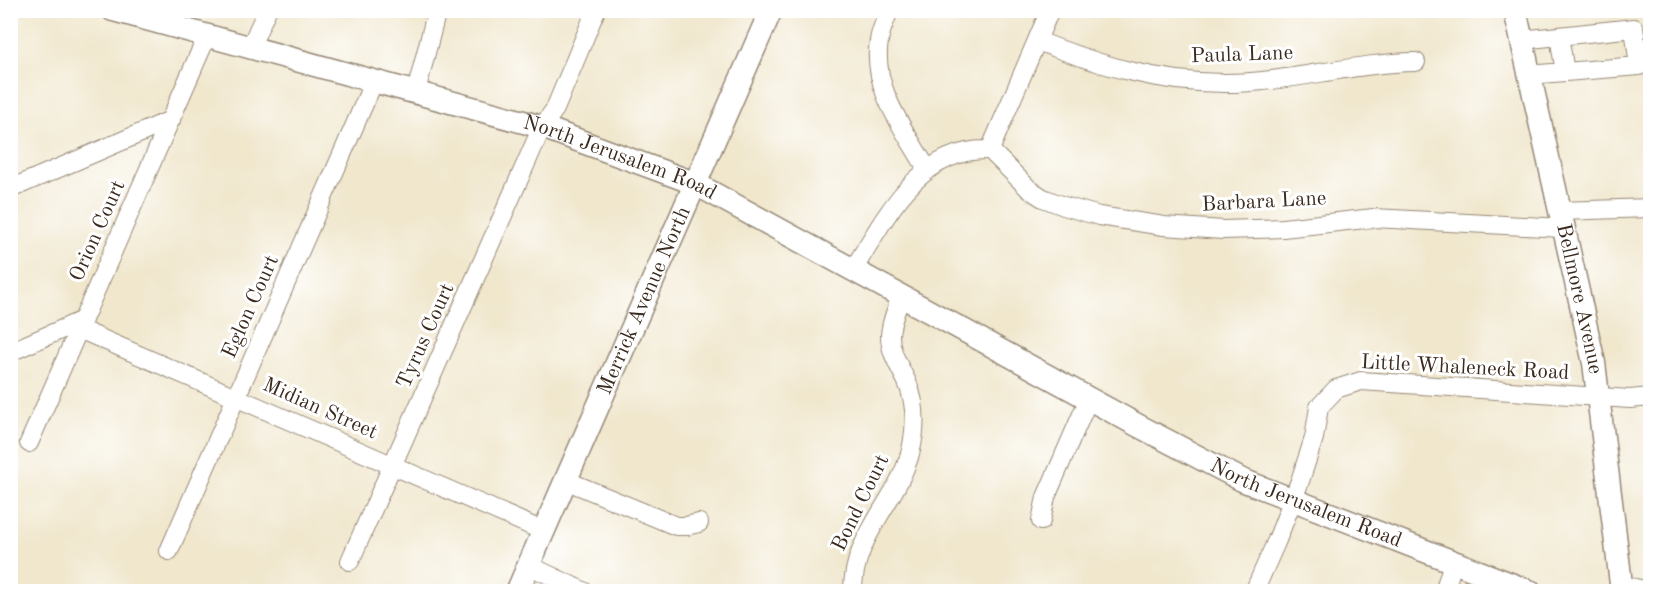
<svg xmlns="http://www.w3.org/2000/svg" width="1661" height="602" viewBox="0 0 1661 602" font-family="'Old Standard TT',serif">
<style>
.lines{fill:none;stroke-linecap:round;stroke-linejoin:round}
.minor-casing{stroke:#968876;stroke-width:20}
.major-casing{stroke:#968876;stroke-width:25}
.minor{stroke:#fff;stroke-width:18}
.major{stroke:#fff;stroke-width:22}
.labels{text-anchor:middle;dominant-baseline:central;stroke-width:6;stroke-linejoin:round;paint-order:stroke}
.street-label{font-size:21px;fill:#3b2a1e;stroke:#fff}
</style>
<rect width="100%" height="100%" fill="#fff"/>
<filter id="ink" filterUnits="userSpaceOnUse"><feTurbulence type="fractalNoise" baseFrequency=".0167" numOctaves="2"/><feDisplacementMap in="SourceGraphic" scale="12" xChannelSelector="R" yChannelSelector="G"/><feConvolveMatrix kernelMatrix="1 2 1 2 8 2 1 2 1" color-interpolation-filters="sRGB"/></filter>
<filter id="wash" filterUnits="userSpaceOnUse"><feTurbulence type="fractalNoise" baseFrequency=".008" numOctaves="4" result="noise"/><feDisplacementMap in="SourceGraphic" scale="24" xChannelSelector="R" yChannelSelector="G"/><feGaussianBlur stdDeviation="1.35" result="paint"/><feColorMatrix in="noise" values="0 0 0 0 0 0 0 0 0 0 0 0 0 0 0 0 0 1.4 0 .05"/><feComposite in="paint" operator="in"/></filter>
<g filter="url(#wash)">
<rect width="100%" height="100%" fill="#f0e7cd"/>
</g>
<g filter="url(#ink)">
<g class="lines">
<!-- minor casing -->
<g class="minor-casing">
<path id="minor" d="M889,10C886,20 880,31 879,41C871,89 905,130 927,169
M1559,36L1565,72
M1521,40L1634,28L1639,66L1528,75
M1038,41C1099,65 1158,83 1224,83C1289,83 1351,63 1416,62
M250,48L267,10
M416,92L437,10
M990,150L1029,189L1043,198L1064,206L1099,216L1164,226L1223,230L1283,228L1374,218L1563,228
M990,150L1050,10
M10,189L171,120
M1560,211L1650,208
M853,270C885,218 919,147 990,150
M79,329L543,531
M10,352L83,320
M29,443L207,36
M565,480L676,526H686L699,523
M1041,521L1046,497L1089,398
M169,551L374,81
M350,561L542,127L555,109L596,10
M528,565L585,592
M1621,585L1650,591
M853,592C852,536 899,500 911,450C916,428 916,403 907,382C900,367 890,353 890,336C890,323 897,309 901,296
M1254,592L1277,540L1300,481L1314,438L1319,407L1336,389L1361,381L1630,399L1650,397
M1444,592L1453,563"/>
</g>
<!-- major casing -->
<g class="major-casing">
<g id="major">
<path id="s1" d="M113,10L542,127L694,183L1137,425L1242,480L1531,592"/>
<path id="s2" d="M1515,10L1594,363L1622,592"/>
<path id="s3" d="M517,592L771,10"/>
</g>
</g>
<!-- minor -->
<use href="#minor" class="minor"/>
<!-- major -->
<use href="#major" class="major"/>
</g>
</g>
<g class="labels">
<!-- street labels -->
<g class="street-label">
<text transform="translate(1242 55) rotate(-2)">Paula Lane</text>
<text stroke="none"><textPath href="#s1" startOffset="528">North Jerusalem Road</textPath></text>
<text transform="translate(1264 202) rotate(-3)">Barbara Lane</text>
<text transform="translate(98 231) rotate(-66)">Orion Court</text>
<text stroke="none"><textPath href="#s2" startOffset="296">Bellmore Avenue</textPath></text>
<text stroke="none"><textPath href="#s3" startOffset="318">Merrick Avenue North</textPath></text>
<text transform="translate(251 307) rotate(-66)">Eglon Court</text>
<text transform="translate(426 336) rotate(-66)">Tyrus Court</text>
<text transform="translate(1465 368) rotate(3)">Little Whaleneck Road</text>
<text transform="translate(320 409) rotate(24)">Midian Street</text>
<text transform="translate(861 503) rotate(-64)">Bond Court</text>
<text stroke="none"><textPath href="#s1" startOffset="1298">North Jerusalem Road</textPath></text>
</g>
</g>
<!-- margin -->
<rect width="1661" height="602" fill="none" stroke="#fff" stroke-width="36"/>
</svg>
